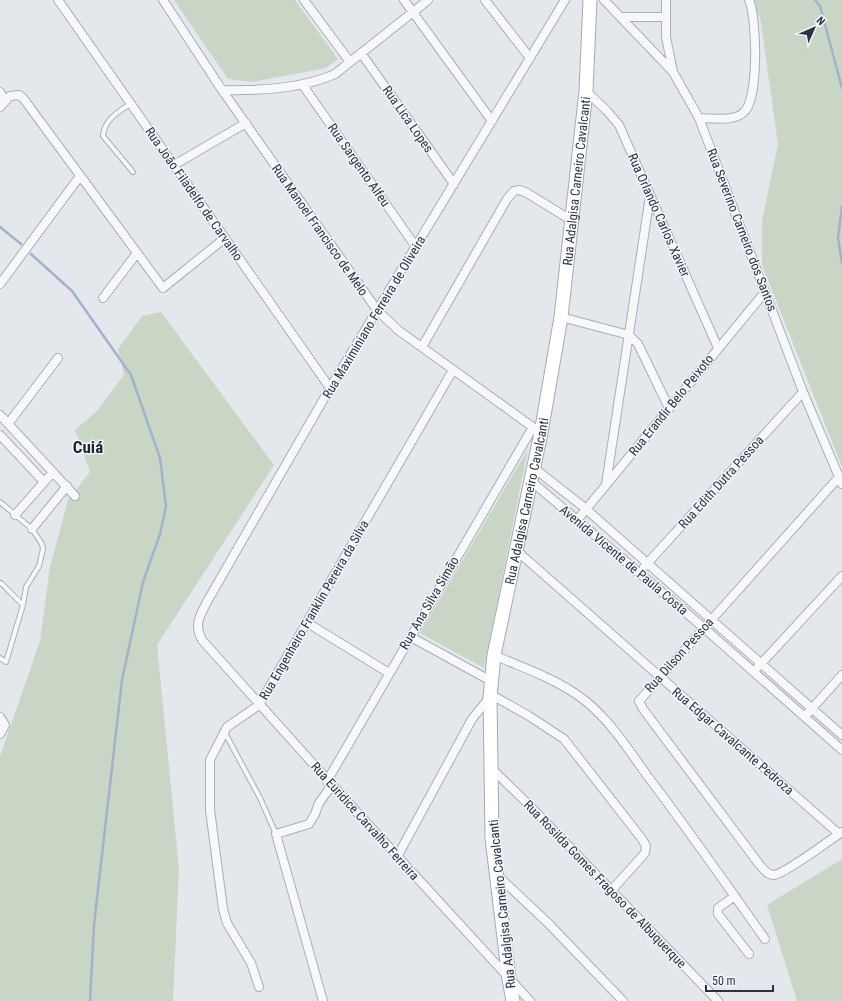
<svg xmlns="http://www.w3.org/2000/svg" width="842" height="1001" viewBox="0 0 842 1001" font-family="'Roboto Condensed',sans-serif">
<style>
.green{fill:#c9d6c5}
.lines{fill:none;stroke-linecap:round;stroke-linejoin:round}
.stream{stroke:#9fb4cc;stroke-width:2.5}
.lane-casing{stroke:#a9aeb7;stroke-width:6}
.street-casing{stroke:#a9aeb7;stroke-width:10}
.primary-casing{stroke:#a3abb8;stroke-width:15}
.lane{stroke:#f7f8fa;stroke-width:4}
.street{stroke:#f7f8fa;stroke-width:8}
.primary{stroke:#fff;stroke-width:13}
.labels{text-anchor:middle;dominant-baseline:central;stroke-width:3;stroke-linejoin:round;paint-order:stroke}
.street-label{font-size:13px;fill:#2b3445;stroke:#f4f6f9}
.district-label{font-size:17px;font-weight:bold;fill:#1d2536;stroke:#f4f6f9}
</style>
<rect width="100%" height="100%" fill="#e4e7ec"/>
<!-- green -->
<path class="green" d="M174,0H295L338,59L326,68L252,82L228,79Z
M748,0H842V467L762,265V221L778,144L760,17Z
M161,312L274,465L157,645L179,869L173,1001H0V756L40,641L50,567L68,500L90,472L75,430L97,411L124,375L118,349L142,316Z
M528,449L484,668L420,633Z
M842,859V1001H797L767,905Z"/>
<g class="lines">
<!-- stream -->
<path class="stream" d="M815,0L820,6L842,88
M842,206L838,238L842,263
M0,227L21,244
M31,254L72,291L131,375L160,458L166,506L160,534L143,582L122,680L94,925L90,1001"/>
<!-- lane casing -->
<g class="lane-casing">
<path id="lane" d="M130,104C118,112 104,120 103,136L133,172
M0,502L32,529L42,544L43,549L39,566L26,587L23,605L6,662L0,658
M1,583L23,605
M225,733L260,798L276,834"/>
</g>
<!-- street casing -->
<g class="street-casing">
<path id="street" d="M58,0L330,388
M163,0L222,90L377,310L398,330L541,433
M304,0L350,62
M404,0L492,121
M485,0L530,58
M604,0L673,72L699,118L803,392L842,484
M666,0V37L673,72
M622,17H665
M361,53L454,184
M302,84L416,247
M222,90C259,91 301,89 335,74L428,0
M586,91L607,111L619,125L718,348
M0,92L5,100
M0,107L10,96L19,95L23,98L163,288L225,238
M699,118C713,118 734,122 744,112C759,99 757,18 749,0
M174,165L246,123
M0,284L80,176
M103,298L137,253
M561,317L629,335L638,344L669,408
M422,347L507,199L514,191L520,190L527,193L571,220
M0,415L75,496
M8,424L58,358
M0,435L44,482
M534,468L586,509L842,735
M531,481L704,628L842,750
M606,484L650,196
M15,515L53,472
M578,519L765,292
M32,529L67,486
M517,551L839,834L842,832
M644,567L803,392
M306,622L389,673
M411,637L491,681
M494,655C521,667 551,677 576,694C605,713 626,746 646,774C687,828 726,884 765,939
M757,668L842,576
M490,694L529,716L564,739L642,839L646,846L645,853L611,891
M808,713L842,675
M0,717L5,725L0,734
M490,767L529,805L718,1001
M327,781L533,427
M839,834C827,842 786,873 774,875C768,875 763,869 759,864L643,709L639,701L839,477
M397,857L472,719L490,697
M497,875L548,923L623,1001
M735,896L718,908V914L749,954
M259,987L251,963L227,923L223,909L210,810V760L227,727L259,705L453,370
M323,1001L276,834L309,824L315,814L319,803L332,785
M530,1001L332,785L202,640C193,624 201,614 208,600L330,388L565,0"/>
</g>
<!-- primary casing -->
<g class="primary-casing">
<g id="primary">
<path id="s1" d="M513,1001L509,979L492,838L490,697L494,655L541,433L561,317L586,91L590,0"/>
</g>
</g>
<!-- lane -->
<use href="#lane" class="lane"/>
<!-- street -->
<use href="#street" class="street"/>
<!-- primary -->
<use href="#primary" class="primary"/>
</g>
<g class="labels">
<!-- street labels -->
<g class="street-label">
<text transform="translate(408 119) rotate(55)">Rua Lica Lopes</text>
<text transform="translate(359 165) rotate(55)">Rua Sargento Alfeu</text>
<text stroke="none"><textPath href="#s1" startOffset="829">Rua Adalgisa Carneiro Cavalcanti</textPath></text>
<text transform="translate(194 194) rotate(55)">Rua João Filadelfo de Carvalho</text>
<text transform="translate(659 215) rotate(66)">Rua Orlando Carlos Xavier</text>
<text transform="translate(320 230) rotate(55)">Rua Manoel Francisco de Melo</text>
<text transform="translate(742 230) rotate(69)">Rua Severino Carneiro dos Santos</text>
<text transform="translate(374 317) rotate(-59)">Rua Maximiniano Ferreira de Oliveira</text>
<text transform="translate(671 405) rotate(-51)">Rua Erandir Belo Peixoto</text>
<text transform="translate(721 482) rotate(-48)">Rua Edith Dutra Pessoa</text>
<text stroke="none"><textPath href="#s1" startOffset="505">Rua Adalgisa Carneiro Cavalcanti</textPath></text>
<text transform="translate(624 560) rotate(40)">Avenida Vicente de Paula Costa</text>
<text transform="translate(429 603) rotate(-60)">Rua Ana Silva Simão</text>
<text transform="translate(314 610) rotate(-60)">Rua Engenheiro Franklin Pereira da Silva</text>
<text transform="translate(679 655) rotate(-48)">Rua Dilson Pessoa</text>
<text transform="translate(733 741) rotate(41)">Rua Edgar Cavalcante Pedroza</text>
<text transform="translate(365 821) rotate(48)">Rua Euridice Carvalho Ferreira</text>
<text transform="translate(605 884) rotate(46)">Rua Rosilda Gomes Fragoso de Albuquerque</text>
<text transform="translate(502 904) rotate(-96)">Rua Adalgisa Carneiro Cavalcanti</text>
</g>
<!-- district labels -->
<g class="district-label">
<text x="88" y="447">Cuiá</text>
</g>
</g>
<!-- north arrow -->
<g transform="translate(814 28) rotate(45)" stroke="#f4f6f9" stroke-width="3" paint-order="stroke">
<path d="M0-3L7 15L0 10L-7 15Z" fill="#2b3445"/>
<text y="-6" font-size="11" font-weight="bold" text-anchor="middle" fill="#2b3445">N</text>
</g>
<!-- scale -->
<path d="M706 985v6h67v-6" fill="none" stroke="#2b3445" stroke-width="2"/>
<text x="712" y="985" font-size="12" fill="#2b3445" stroke="#f4f6f9" stroke-width="3" paint-order="stroke">50 m</text>
</svg>
